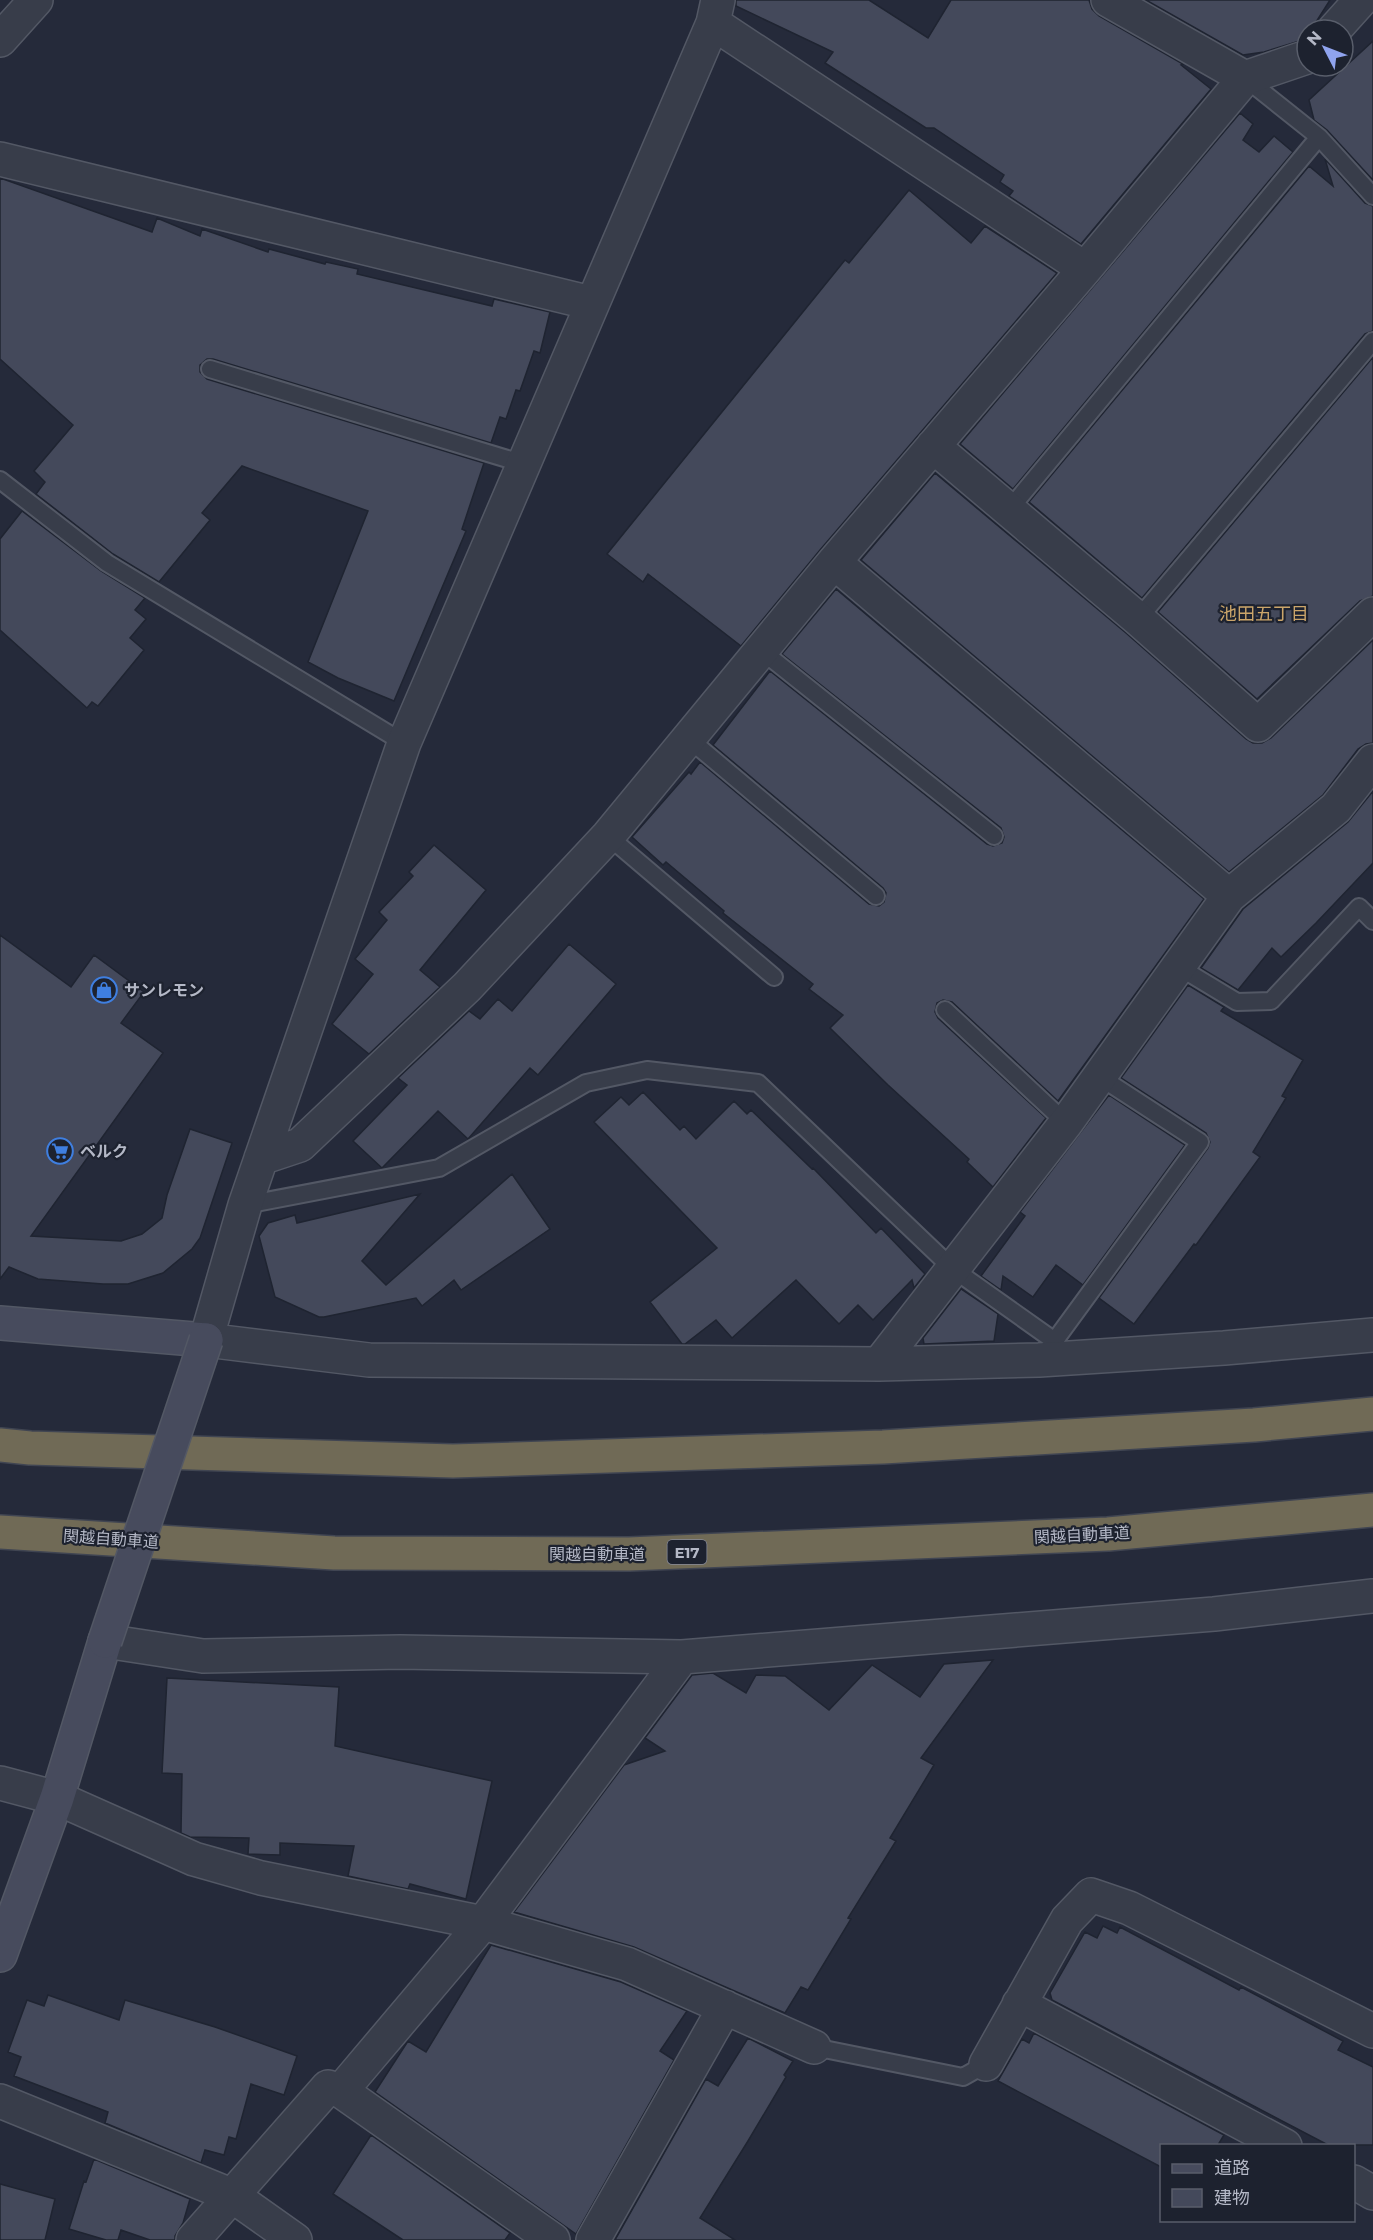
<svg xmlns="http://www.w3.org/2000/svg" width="1373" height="2240" viewBox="0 0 1373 2240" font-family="Montserrat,'Noto Sans JP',sans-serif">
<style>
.building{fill:#44495b;stroke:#1f2431;stroke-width:1.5}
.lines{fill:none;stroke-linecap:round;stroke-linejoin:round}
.lane-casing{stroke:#535865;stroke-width:20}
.street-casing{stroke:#535865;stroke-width:36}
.secondary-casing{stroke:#535865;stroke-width:36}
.highway-casing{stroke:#404552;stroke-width:36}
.lane{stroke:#383d4a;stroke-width:16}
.street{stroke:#383d4a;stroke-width:33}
.secondary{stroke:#474b5d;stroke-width:33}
.highway{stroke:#706a56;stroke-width:33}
.secondary-bridge-casing{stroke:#535865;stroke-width:36;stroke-linecap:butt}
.secondary-bridge{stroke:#474b5d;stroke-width:33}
.labels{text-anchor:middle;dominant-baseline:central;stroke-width:4.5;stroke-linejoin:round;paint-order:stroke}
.shield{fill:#1d222f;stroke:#878b99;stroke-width:1.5}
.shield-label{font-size:15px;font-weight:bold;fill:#b4b8c6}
.poi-label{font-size:16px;font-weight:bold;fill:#b4b8c6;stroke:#1d222f;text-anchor:start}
.street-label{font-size:16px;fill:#b4b8c6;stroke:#1d222f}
.neighbourhood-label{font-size:18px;fill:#cba56a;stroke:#1d222f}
</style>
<rect width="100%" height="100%" fill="#252a3a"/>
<!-- building -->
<path class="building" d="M736,0H869L928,38L951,0H1089L1092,9L1099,16L1183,64L1181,65L1211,89L1081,244L1009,196L1013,191L1000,182L1004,175L934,128H926L825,63L833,52L736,6Z
M1146,0H1330L1311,30H1307L1306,39L1264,52L1243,55Z
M1373,41V180L1327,130L1314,120L1309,100Z
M1240,113L1253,124L1243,140L1259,152L1274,136L1293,152L1013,489L960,444Z
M1325,159L1365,203L1373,206V331L1365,334L1142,598L1029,502L1309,166L1333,186Z
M0,178L152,232L157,218L200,236L202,229L268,252L269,249L325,264L326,262L358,269L357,274L492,306L494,299L550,312L540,353L534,351L520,391L516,390L506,419L500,417L491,443L213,359H207L200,365V372L207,379L484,463L462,529L466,531L394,701L338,678L308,662L368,511L242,466L202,513L210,520L159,582L113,554L36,494L45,482L34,471L73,425L0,359Z
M909,190L971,243L985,226L1057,273L820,550L741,646L648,574L643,582L607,554L845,260L849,263Z
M1373,357V596L1360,601L1257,699L1158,612Z
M935,473L1126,633L1246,739L1253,743H1262L1271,738L1373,640V743L1366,744L1358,749L1323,795L1229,872L861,560Z
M22,511L101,571L145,598L135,610L146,619L130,638L144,650L98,706L92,702L87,708L0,630V539Z
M836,589L1204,899L1058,1101L952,1002L943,1000L937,1003L935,1012L938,1018L1046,1118L993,1187L967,1162L969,1159L888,1085L830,1028L843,1015L809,989L813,984L723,913L724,911L666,862L663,865L632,837L689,772L691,774L700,762L869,904L879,906L884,902L886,893L883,888L713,745L770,671L987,844L993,846L1002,843L1004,837L1001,828L782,654Z
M1373,791V863L1316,923L1281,957L1272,948L1238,990L1201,968L1243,909L1348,822Z
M434,845L486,890L420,970L440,987L369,1054L332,1024L373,974L355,959L387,920L379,912L413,876L409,872Z
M0,935L71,987L94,955L144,992L121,1023L163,1053L31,1236L121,1241L142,1234L162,1218L167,1195L190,1129L232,1143L200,1238L192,1249L163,1273L128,1284H103L38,1279L9,1267L0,1279Z
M569,944L616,984L538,1075L530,1068L468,1139L438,1111L382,1168L353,1141L407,1085L398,1078L469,1011L480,1019L498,999L512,1011Z
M1188,985L1224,1007L1221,1011L1303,1060L1282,1096L1286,1098L1253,1152L1260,1157L1196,1245L1194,1244L1134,1324L1099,1298L1208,1148L1210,1142L1206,1133L1121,1078Z
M643,1092L680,1130L684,1126L696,1139L734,1101L747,1114L751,1110L812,1169L813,1168L876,1233L881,1228L925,1274L914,1288L912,1280L873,1320L858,1305L839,1324L796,1280L732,1338L716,1320L685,1344H682L650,1302L717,1248L594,1122L621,1097L629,1105Z
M1109,1095L1185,1145L1083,1285L1056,1265L1033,1297L1003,1276L1001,1290L981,1276L1025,1216L1020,1212Z
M512,1174L550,1229L461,1290L454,1280L422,1306L416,1298L324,1317H319L275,1297L259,1236L268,1223L295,1215L297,1223L420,1194L362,1261L386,1285Z
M961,1289L998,1314L994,1341L924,1344L923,1338Z
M993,1660L921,1758L934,1765L890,1838L896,1841L848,1918L851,1919L808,1990L801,1987L785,2013L634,1947L514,1912L624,1765L665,1751L645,1738L692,1675L713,1673L746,1693L756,1675L785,1676L829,1710L872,1665L920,1697L944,1664Z
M167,1678L339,1687L335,1746L492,1781L466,1899L410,1884L408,1889L348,1876L354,1846L280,1843V1855L248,1854L249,1838L190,1837L181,1833L182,1774L162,1773Z
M1103,1926L1117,1933L1120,1927L1239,1990L1241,1987L1343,2041L1338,2050L1373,2067V2145H1328L1052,2000L1050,1993L1085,1932L1097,1938Z
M491,1945L621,1982L687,2011L660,2051L674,2060L576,2234L375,2092L408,2041L426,2052Z
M48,1995L119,2020L125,2000L215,2027L297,2056L284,2095L251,2084L236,2139L229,2137L224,2155L205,2150L201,2163L105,2123L108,2112L14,2076L21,2057L8,2052L27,2000L44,2006Z
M1034,2033L1224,2135L1218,2145H1161V2167L998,2081L1022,2039L1029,2043Z
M748,2038L793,2061L784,2075L786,2077L748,2141L700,2218L735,2240H615L706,2079L718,2086Z
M371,2135L510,2233L505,2240H403L333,2194Z
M94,2159L190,2199L183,2223L175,2236V2240H150L121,2230L118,2240H106L69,2229L84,2181L86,2182Z
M0,2184L55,2199L45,2240H0Z"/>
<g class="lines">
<!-- lane casing -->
<g class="lane-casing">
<path id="lane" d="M1245,78L1319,137L1373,196
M210,369L524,464
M0,480L107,563L404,743
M1008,511L1319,137
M1138,619L1373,341
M762,651L994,836
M689,739L876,896
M608,836L774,977
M1179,967L1237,1002L1271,1001L1359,907L1373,921
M945,1010L1066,1123
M245,1205L439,1168L586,1083L647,1070L758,1083L953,1269L1056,1342
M1048,1350L1200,1142L1100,1077
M814,2047L963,2077L986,2064"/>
</g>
<!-- street casing -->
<g class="street-casing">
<path id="street" d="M718,0L713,23L404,743L245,1205L206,1340L369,1360L879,1364L1039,1360L1224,1348L1373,1335
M1108,0L1245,78
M713,23L1085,269
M1334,30L1361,0
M0,40L36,0
M0,159L591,303
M933,446L1138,619L1258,725L1373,614
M834,562L1229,896
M261,1158L300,1145L467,987L608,836L834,562L1085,269L1245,78L1307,57
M879,1364L1066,1123L1229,896L1336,808L1373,761
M105,1641L203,1656L400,1652L682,1657L1214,1614L1373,1596
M0,1783L57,1798L194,1859L261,1878L483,1923L627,1964L814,2047
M1019,2004L1285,2146
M986,2064L1067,1920L1091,1895L1129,1908L1373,2031
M341,2091L483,1923L682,1657
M0,2101L233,2196L295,2240
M1354,2182L1373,2193
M193,2240L328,2087L341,2091L553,2240
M593,2240L725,2007"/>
</g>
<!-- secondary casing -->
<g class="secondary-casing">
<path id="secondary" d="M0,1323L206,1340
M0,1955L57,1798L105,1641"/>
</g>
<!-- highway casing -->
<g class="highway-casing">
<path id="highway" d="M0,1445L30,1448L453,1461L883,1447L1254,1425L1373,1414
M0,1532L334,1553L629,1554L1108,1534L1373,1510"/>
</g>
<!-- lane -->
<use href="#lane" class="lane"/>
<!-- street -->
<use href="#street" class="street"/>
<!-- secondary -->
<use href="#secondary" class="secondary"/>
<!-- highway -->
<use href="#highway" class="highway"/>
<!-- secondary-bridge casing -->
<g class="secondary-bridge-casing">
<path id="secondary-bridge" d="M105,1641L206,1340"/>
</g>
<!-- secondary-bridge -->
<use href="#secondary-bridge" class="secondary-bridge"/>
</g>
<!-- icons -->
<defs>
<g id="shop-ring" transform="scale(1.35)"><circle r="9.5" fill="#1d222f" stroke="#3f7fe0" stroke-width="1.5"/><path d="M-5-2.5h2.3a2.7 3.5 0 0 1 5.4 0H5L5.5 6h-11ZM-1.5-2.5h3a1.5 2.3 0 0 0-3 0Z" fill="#3f7fe0"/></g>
<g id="supermarket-ring" transform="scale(1.35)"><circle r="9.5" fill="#1d222f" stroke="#3f7fe0" stroke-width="1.5"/><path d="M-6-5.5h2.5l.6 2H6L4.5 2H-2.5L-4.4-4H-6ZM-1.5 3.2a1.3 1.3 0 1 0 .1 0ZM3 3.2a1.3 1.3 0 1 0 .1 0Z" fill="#3f7fe0"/></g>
</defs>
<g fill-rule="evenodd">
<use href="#shop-ring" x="104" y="990"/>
<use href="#supermarket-ring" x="60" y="1151"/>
</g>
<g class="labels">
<!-- shield labels -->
<rect class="shield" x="667.5" y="1540" width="39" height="24" rx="4.5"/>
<g class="shield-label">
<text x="687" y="1552">E17</text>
</g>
<!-- poi labels -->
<g class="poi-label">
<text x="124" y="990">サンレモン</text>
<text x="80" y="1151">ベルク</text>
</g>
<!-- street labels -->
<g class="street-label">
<text transform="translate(1082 1535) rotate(-3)">関越自動車道</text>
<text transform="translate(111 1539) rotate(4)">関越自動車道</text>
<text x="597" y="1554">関越自動車道</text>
</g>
<!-- neighbourhood labels -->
<g class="neighbourhood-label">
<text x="1264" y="614">池田五丁目</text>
</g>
</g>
<!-- legend -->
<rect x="1160" y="2144" width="195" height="78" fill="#1d222f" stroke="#595e6b" stroke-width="1.5"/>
<rect x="1172" y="2164" width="30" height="9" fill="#474b5d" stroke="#595e6b" stroke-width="1.5"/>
<text x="1214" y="2174" font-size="18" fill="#b4b8c6">道路</text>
<rect x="1172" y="2189" width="30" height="18" fill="#44495b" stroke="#595e6b" stroke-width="1.5"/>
<text x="1214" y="2204" font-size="18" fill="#b4b8c6">建物</text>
<!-- north arrow -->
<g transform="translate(1325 48) rotate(312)"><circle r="28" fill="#1d222f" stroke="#595e6b" stroke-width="1.5"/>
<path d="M0-4.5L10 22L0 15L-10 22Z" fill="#90a4ef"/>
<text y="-9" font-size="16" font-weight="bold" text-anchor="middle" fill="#b4b8c6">N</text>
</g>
</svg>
